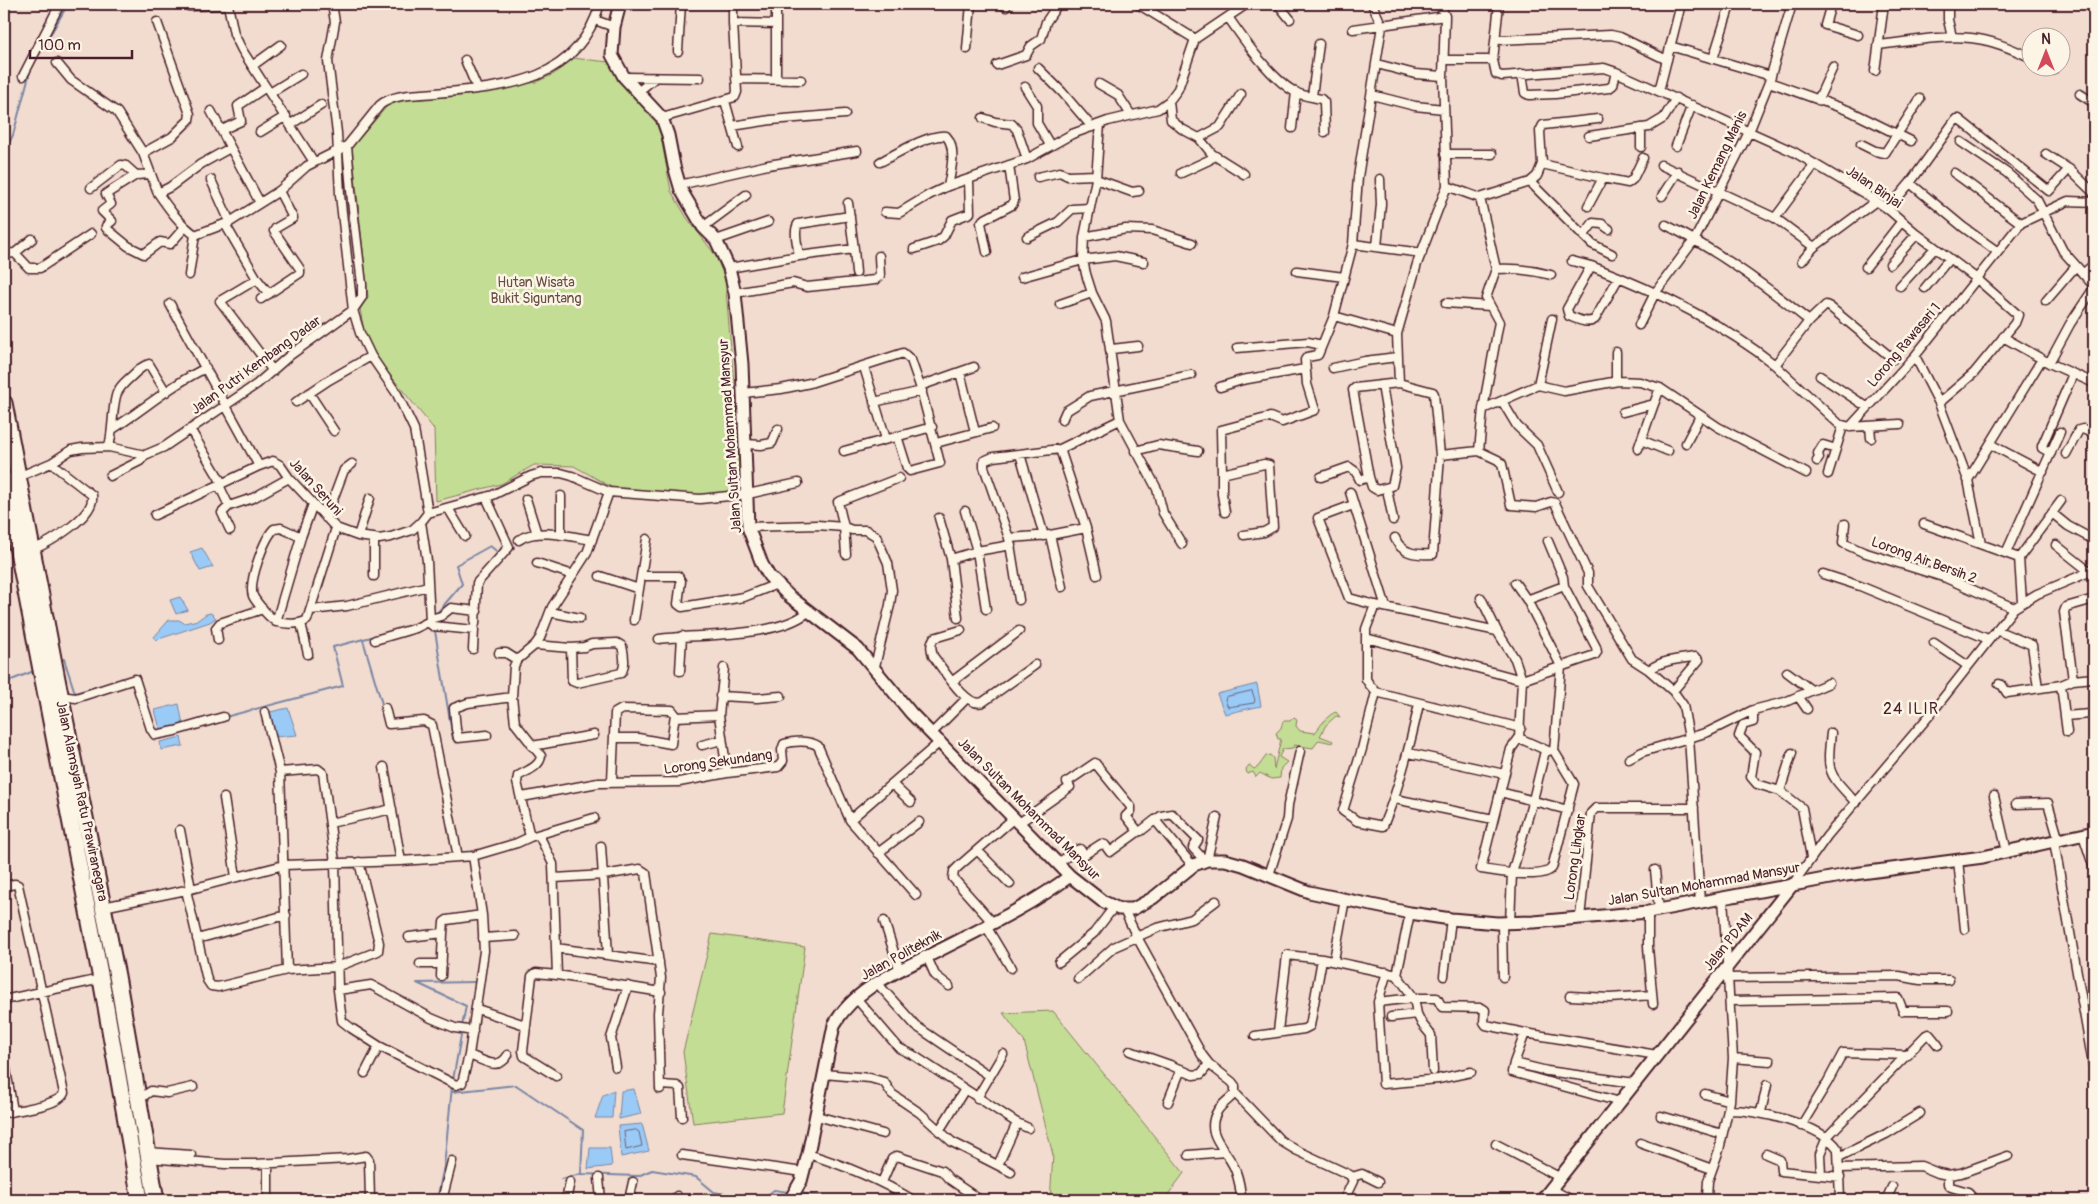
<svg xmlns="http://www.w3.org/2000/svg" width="2098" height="1204" viewBox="0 0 2098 1204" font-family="Pangolin,sans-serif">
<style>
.green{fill:#c3dd94;stroke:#867e60}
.water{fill:#9acaf6;stroke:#7a86a5}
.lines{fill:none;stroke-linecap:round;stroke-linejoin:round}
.shore{stroke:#6a637c;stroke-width:1}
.stream{stroke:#7a86a5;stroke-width:2}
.street-casing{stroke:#4a1f2b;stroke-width:11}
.secondary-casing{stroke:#4a1f2b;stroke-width:15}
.highway-casing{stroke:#4a1f2b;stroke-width:19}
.street{stroke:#fcf5e5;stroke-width:8}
.secondary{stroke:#fcf5e5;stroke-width:11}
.highway{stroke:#fcf5e5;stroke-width:15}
.labels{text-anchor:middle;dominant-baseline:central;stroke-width:5;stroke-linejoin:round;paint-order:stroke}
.street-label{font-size:14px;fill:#4a1f2b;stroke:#fcf5e5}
.park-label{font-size:14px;fill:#684e45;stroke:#fcf5e5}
.quarter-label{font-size:16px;letter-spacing:1px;fill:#4a1f2b;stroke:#fcf5e5}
</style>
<rect width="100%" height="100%" fill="#f2dccf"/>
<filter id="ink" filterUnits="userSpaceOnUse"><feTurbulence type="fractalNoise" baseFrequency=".02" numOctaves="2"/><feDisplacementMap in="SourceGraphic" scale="10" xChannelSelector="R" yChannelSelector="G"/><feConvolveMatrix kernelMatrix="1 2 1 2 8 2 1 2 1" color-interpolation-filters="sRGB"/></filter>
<g filter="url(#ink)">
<!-- green -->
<path class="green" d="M572,58L609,62L618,81L649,110L659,126L671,191L687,218L716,256L725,279L743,489L692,497L615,489L574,466L534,465L501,484L436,501L434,429L373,354L364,331L360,309L368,297L352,147L388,105L405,100L461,96L536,82L554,74Z
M1336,712L1340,717L1336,716L1326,725L1320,736L1333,741L1332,743L1319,740L1313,748L1294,745L1293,748L1283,749L1279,757L1287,762L1281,768L1280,778L1271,779L1260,773L1256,777L1253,772L1247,774L1246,769L1249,765L1254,769L1258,767L1266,756L1270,755L1273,758L1274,769L1281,739H1278L1276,733L1281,728L1283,721H1290L1294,717L1297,719L1296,726L1300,731L1315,733C1321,725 1327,715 1336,712Z
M712,934L805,947L782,1113L693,1123L683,1052Z
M1053,1011L1184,1173L1164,1200H1050L1053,1155L1024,1041L1003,1013Z"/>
<!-- water -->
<path class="water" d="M202,548L213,567L200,571L190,552Z
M180,597L188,610L176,614L170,600Z
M211,613L216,618L210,622L156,640L154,637L169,620H179L184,623L198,620L206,614Z
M1257,684L1261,706L1225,714L1217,694Z
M179,704L183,725L160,729L155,710Z
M288,708L297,735L275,737L270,712Z
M181,737L183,746L161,750L160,742Z
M634,1089L641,1114L619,1119L621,1091Z
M614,1090L612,1118H595L603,1095Z
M642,1124L649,1151L621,1157L618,1126Z
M590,1148H610L612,1166L588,1169Z"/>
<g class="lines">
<!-- shore -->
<path class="shore" d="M1252,691L1255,700L1254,703L1228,707L1225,700L1226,697Z
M636,1130L639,1132L642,1146L626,1150L624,1132Z"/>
<!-- stream -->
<path class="stream" d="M4,153L13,135L31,68L68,4
M433,615L437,613L462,584L456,565L490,546L499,553L504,542
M435,631L453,739
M363,640L382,704
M60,661L64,659L75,693L118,681
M134,676L138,675L143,693
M4,683L34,671
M225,717L343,686L333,647L375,636
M462,1026L466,1006L417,983L475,982
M453,1080L462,1030
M452,1092L516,1085L583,1130L581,1174
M561,1179L581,1174L638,1176L652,1170L696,1177L714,1192L761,1200L774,1190L788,1192
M798,1193L847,1200
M437,1200L444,1166L452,1087"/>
<!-- street casing -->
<g class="street-casing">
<path id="street" d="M332,4L335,22L328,61L337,133L340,195L353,310L360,333L371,356L397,394L414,429L428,513
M776,4V79
M1002,4L1006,7
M1138,4L1195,39
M1278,4L1290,19
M1440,4L1445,16L1443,76L1447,186L1417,264L1397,334L1399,383L1433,392L1434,394L1440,455L1479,451L1483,409L1499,322L1486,298L1496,269L1480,198
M1831,4L1825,25L1858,35
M1948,4V20L1952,37
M189,6L228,5L234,34L242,50L314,162
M733,7V23
M1228,17C1244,40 1270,78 1295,92C1302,96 1313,97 1321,99L1324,102L1325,132
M595,20L614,27
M1353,29L1445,16
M1497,40L1611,35L1620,37L1667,60
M1878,45C1907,42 1942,35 1971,38C1992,40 2012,49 2030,57
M1670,46L1771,76
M967,49L971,4
M678,51L681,4
M1713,59L1730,5
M465,60L477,88
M1444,60H1493L1496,74L1502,76L1604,68L1616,72L1794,152L1867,195L1888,209L1917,234L1977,279L2018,315L2015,323L1974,373L1939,403
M1493,60L1499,4
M57,63L71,80L117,112L143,153L158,193L170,187L201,164L230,148
M1377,64L1415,74L1443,76
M997,65L1026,55L1031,46L1041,39L1046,22L1058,4
M252,66L281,45
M1038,68L1062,92L1092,127
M2049,68L2053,70
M1875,71L1884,4
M1522,74L1525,93L1529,95L1555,94L1609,88L1613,85L1616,72
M23,76L60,4
M624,77L700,78
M736,79L801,80
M1769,82L1850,111L1911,141
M1099,84L1118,95L1131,115
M1025,87L1037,106V123L1050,145
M639,91L655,78
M1659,91L1681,4
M270,93L301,74
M2080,94L2094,103
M1372,95L1415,106L1444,109
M1312,96L1319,44
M1818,100L1833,67
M725,101L738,147
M1169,101L1171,120L1182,129L1199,138L1220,127L1241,94
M211,111L260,203
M662,118L735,97L737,92L733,23L776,24
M983,118L995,122L1012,124L1017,130L1027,159
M291,124L321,105
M1100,124L1096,179L1084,237L1083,260L1086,274L1092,293L1106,321L1120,420L1157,489L1163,513L1182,544
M732,126L771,120L845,114
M226,128L241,121L238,106L266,87
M1292,128L1296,92
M260,132L286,116
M1589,136L1649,127L1664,118L1676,98
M1199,138L1212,154L1244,174
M1961,142L2007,173L2037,200L2063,251L2094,286
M1861,144L1875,151L1885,153L1920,99
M1676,146L1692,105
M1641,147V128
M143,153L172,137L189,120L190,114L157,22
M1445,154H1492
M2046,154L2069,169L2094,193
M880,162C896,154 928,134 946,136C957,147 951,172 948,186L1027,159L1072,134L1108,121L1158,109L1169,101L1178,89L1195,39L1247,4
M1542,164L1603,178L1588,206
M1661,165L1775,218L1814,247
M1181,173L1209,160L1214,156
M1954,173C1978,189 1998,207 2021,223
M136,175L106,194L111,204L102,211L112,221L106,226V228L128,246L144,254L160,242L170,244L185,227
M1038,177L1060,172L1068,176L1096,175
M1603,178L1628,183L1633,179L1643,158
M1096,179L1132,192L1139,191
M211,180L230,222
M1530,182L1592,244L1612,254
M1910,183L1963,227L1998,252
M679,185L768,165L857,151
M1447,186L1480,198L1530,182L1537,176L1542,164L1540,131L1543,125L1598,119
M91,188L121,165L126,166L136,175L151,174
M158,193C169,209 179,223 195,235L230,222L279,191L307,166L347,146L380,105C395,93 417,95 435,93C506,87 577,83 600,4
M1662,196L1678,171
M1888,209L1910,183L1956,119H1959L2049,191L2069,169
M885,212L899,213L929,195L948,186
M1775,218L1815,164
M225,224L257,279L220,301L273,371
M1666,225C1717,250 1765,285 1809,321
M703,227L746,195
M1584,235L1593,223L1602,224L1609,229
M1027,237L1058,222L1072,209L1090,208
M1084,237L1126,229L1152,230L1192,243
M716,240L768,222
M1353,244L1422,253
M1377,247L1381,204L1380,179
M854,249L856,273
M914,249L938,241L944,236L952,220L970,213L969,180
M987,252L981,223L983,220L1012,205L1014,201L1009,165
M15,253L32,239
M4,254L15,253L29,268H40L91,234
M799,256C798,246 793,232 798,224L850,216
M1572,261L1591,266
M1802,261L1814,247L1876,201
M1890,264L1917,234
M1866,267L1902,221
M729,268L799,256L854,249L848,203
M1496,269C1516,268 1532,270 1551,275
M1297,271L1344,277
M2083,274L2094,264
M189,275L195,235
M1022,277L1083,260L1115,256L1144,262
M1619,277L1595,319C1588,325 1577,319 1569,316L1567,309L1591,266C1654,290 1722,323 1775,365
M257,279L269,294
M1900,286L1935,248
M1925,288L1949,259
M735,293L793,283L807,287L875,280L880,276L879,256
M261,299L300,273V269L274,231L276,228L293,218L279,191
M2046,301L2076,266
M1446,303L1490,306
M170,304L259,466
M1060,304L1092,293
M1334,316L1397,334
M1639,325L1655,293L1695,239L1749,132L1769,82L1792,4
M2003,337L2049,363L2094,383
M1237,348L1308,342L1322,345
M1112,349L1138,346
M1915,356L1939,403L1968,480L1981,544
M1893,359L1830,307L1826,305L1809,321L1775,365L1839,424L1850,427L1900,424
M2049,363L2070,324L2094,288
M864,367L886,439
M1333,368L1365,361L1397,357
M960,372L975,432
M1820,376L1867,407
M1616,381V352
M1382,385L1396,468L1392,486L1377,490L1372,487L1369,477L1353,390L1355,388L1399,383
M1538,385L1552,319
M920,386L974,367
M1220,387L1242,380L1305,369
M309,393L334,431
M743,393L781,389L810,383L903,353L911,360L920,386L940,463L910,471L907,468L897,436
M1502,401L1517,426L1537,445L1558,492
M296,402L329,380L371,356
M874,402L922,391
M1483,409L1538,385L1564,391L1618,381L1640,382L1660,388L1718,427L1806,473
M1623,412L1654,404L1660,388
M1062,420L1066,411L1090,396L1191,375
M1870,426L1871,438
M1850,427L1915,356L2021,223L2068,201L2094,202
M113,429C144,409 172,384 206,368
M190,429L222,483
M1641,440L1668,451
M936,443L992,428
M1686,443L1700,416
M746,444L761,445L772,443L778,429
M1990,444L2043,472
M109,447C113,431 112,412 116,396C118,388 126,381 133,375C138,370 142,366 149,364L166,392
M1060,449L1086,528L1050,535L1009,538L984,467V461L993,457L1060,449L1120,420
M1638,449L1654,404
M844,451L932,427
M1135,451L1158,445L1198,451
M1479,451L1498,460L1502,464L1511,505L1536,507L1551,502L1555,503L1588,573V586L1632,659L1649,670L1673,691L1683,705L1689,738L1708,732L1753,710L1785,702L1829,683
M2051,453L2042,448V446L2073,374
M1020,454L1044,536
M2066,454L2079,430L2083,429L2094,434
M1817,461L1819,458L1818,453L1823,445L1836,449
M1222,474V494L1225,512
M1828,474L1843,426
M110,476L140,461L145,455
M18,477L51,463L71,450L82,448L109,447L145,455L164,447L257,384L289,356L353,310L362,297V284L352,201L347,146
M1321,477L1349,467L1356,472L1360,480L1369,477
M1968,480L2042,359
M219,485L229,506L253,498L289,478
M1387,489L1393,520
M1350,492L1386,607
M526,499L537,534
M1353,505L1318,518L1349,598L1375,605
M229,506L222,513L230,530
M448,508L465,536
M965,511L977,551L986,609
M2052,513L2068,526L2094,540
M155,515L259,466L273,461L280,465L289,478L336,528L358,536L379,539L391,537L412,530L421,522L428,513L493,495L531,476L541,473H561L572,476L609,492L700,499L748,494L798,483
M326,518L344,470L352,464
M939,518L951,559L958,618
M1845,524L1843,543L1863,552L1946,578L2014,608
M1924,524L2019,558
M748,527L817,525L844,527L852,530H866L876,536L888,563L892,590L890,605L875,666
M1086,528L1097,575
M561,535V496
M1050,535L1062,587
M1244,535L1264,532L1273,527L1269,465L1264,464L1222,474L1221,430L1270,417L1282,422L1315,410L1307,384L1305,360L1307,357L1318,355L1334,316L1353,244L1358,177L1382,26L1372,4
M358,536L370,498
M301,537L281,528L274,529C264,539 248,582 253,596C256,602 271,620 277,622C285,624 300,625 307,620L336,528
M1009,538L1019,600
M1395,538C1401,554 1417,555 1433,554L1440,455
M519,540C535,527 573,537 592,540
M2056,545L2090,572
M32,550C49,543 96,516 92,495L51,463
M2006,553L2060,432
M846,554L844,527L838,502L899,478
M2019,558L2061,501
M2019,558L2022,602
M951,559L977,551L1011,545
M537,563L573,575
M1823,574L1860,586L1988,639
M374,576V538
M600,576L639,589
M641,576H678L681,581L678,604L682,607L744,597L777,584
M1481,598L1497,631L1515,659L1522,680L1519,738L1511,749L1481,869C1495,871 1543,880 1552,868L1574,784L1554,751L1561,666L1527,600L1515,583
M1527,600L1564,586
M311,610L347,606L428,586
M550,612L580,618
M430,619L441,616L451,608L477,611
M634,620L647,539
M276,622L301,537L313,504
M301,623L308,654
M429,623L433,626L474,630L473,649
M475,624L477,583L509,547L486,497
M961,630L934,638C930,644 931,648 933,656C943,668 966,709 983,702L1035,665
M1996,630L2032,645L2038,688
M1497,631L1375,605L1366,629V679L1369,684L1376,692L1521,728
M1366,638L1522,680L1595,655L1597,652L1596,647L1564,586L1563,577L1548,541
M659,639C699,634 777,638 808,612
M218,640L216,628L220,623L263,609
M375,640L416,628L430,621L427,561L421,522
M617,643L622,646C624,654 626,666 621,673L577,683L572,681L571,648L584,647L592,644Z
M1934,643L1968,666
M535,645L571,648
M499,653H506L517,660
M724,668L719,715L727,773
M1649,670C1662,660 1679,659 1695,657L1699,660L1673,691
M680,671L682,636
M1787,672L1811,690
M2073,680L2064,612L2066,607L2094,599
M953,681L1019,631
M1999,684L2002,685L2007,693L2061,685L2067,732
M2061,685L2073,680L2094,678
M1376,692L1362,749L1343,811L1357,821L1383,826C1400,786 1410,746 1419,704
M60,696L76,698L135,679L151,729L155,735L175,731L223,717
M720,696L757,698L781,696
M1798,696L1807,709
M385,708L389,724L424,721L432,725L458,857
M1753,710V722L1743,725L1739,736L1755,752L1751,777L1757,784L1780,791L1802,808L1811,857
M265,712L280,772L287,970
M2065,716L2090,714
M676,717L719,715
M932,733L966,699
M1831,733C1826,775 1829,773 1856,803
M487,735L458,738L456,729L454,708L468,703L512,697
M1519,738L1548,751
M702,745L722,740
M532,746L594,735
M1409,753L1504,774
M1629,759L1642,752L1689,738L1700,902
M384,767L401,861
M280,772L318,769L323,773L335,862L338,990L342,1021L351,1028L379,1046L456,1085L462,1083L469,1055L484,951L482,915L473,856
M612,781L615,713L622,709L672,710L675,714L671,744L638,738H615
M892,784L911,802
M1780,791L1792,753
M1500,792L1568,810
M1994,796L2007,852
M522,797L598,783L679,782L727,773L778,767L783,761L782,750L784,744C793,741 810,740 818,746L850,820L916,895
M224,798L236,877
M1395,799L1493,819
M2016,804L2048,803L2059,841
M594,818L530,837L517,782L518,776C526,771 540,767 541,756L515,723L512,697L514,666L517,660L535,645L540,638L552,607L587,553L609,492
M850,820L941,741
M1155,820L1161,816L1172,814L1198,840L1193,848L1205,861
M330,823L392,809
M1019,823L1070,787L1067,782L1095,763L1131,807V811L1126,816L1137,830L1141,831L1155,820L1193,866
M180,830L191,889
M539,835L553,864L557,975L661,992
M2083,835L2094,868
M2054,841L2094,1070
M601,846L608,955
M978,851L1010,884
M878,853L919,822
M1207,860L1217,817
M1958,860L1965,929
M1058,863L1077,850L1080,849L1084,855L1101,844L1105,845L1110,852L1139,831
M1655,870L1659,910
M1269,875L1287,819L1288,805L1300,751
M555,878L604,875L640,869L646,873L661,978L658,1013L660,1089
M1793,884L1827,836L1929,716L2014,608L2037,594L2094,570
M4,886L15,884L18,885L64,1093C59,1106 17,1110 4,1113
M186,890L207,980L211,986L218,987L287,970L337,967L378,951L379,943L359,862
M103,907L191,889L284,865L401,861L473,856L517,843L530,837
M1124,910L1137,937L1202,1055L1209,1064L1232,1082L1235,1086V1093L1281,1141L1296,1150L1350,1175L1353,1181L1344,1200
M1648,912V947L1653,1004
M1580,918L1591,813L1596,808H1694
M884,921L900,971
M993,923L953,878L954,871L959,866L1014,818
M1502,923L1503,977
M1510,923L1512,873L1533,800L1545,751
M986,926L1011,968
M409,937L443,933L444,922L447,920L482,915
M483,938L515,936
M197,939L286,915
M556,948L659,962
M927,957L935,975L949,986
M1334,960L1345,899
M1059,962L1094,933L1114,907
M420,964H442
M1387,972L1378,1002L1383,1084L1438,1079L1471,1072
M441,976L443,933
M1444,976L1451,919
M1727,978L1899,976L1920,980H1949
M1078,979L1114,947L1157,928L1192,919L1216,901
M877,983L916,1026L990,1076
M338,990L371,985L431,1018L455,1028L473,1031
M1570,996L1610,998L1652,995
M856,998L899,1048L913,1055L1017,1123L1028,1128
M4,1000L101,979
M1730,1001L1898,998L1903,1011H1948
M1378,1002L1414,998H1437L1442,1007L1482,1008L1485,1010L1484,1022L1486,1025L1525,1033L1514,1063L1547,1071L1635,1083
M477,1009L525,1025
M1417,1014L1422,1024L1431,1035L1433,1071
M1391,1017L1417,1014L1414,998L1397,975L1410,913
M1278,1031L1287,955L1322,959
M1525,1033L1657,1055
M1255,1036L1304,1029L1310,1026L1322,959L1397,975
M1130,1051L1170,1065L1193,1075L1201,1074L1209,1064
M469,1055C484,1060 498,1072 508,1055
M4,1058L13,1111
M1733,1058L1770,1061
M1514,1063L1512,1072L1620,1102
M616,1067L611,1038L628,986
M365,1073L379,1046
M824,1074L870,1078L884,1082L892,1094L920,1113L952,1142L1011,1172
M556,1076L524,1056L523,1051L532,976L536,973L557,975
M661,1085L677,1086L680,1088L682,1117
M1235,1093C1230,1099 1223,1103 1218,1110C1203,1134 1226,1148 1235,1169C1239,1180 1241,1189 1241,1200
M1705,1094L1730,1101
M977,1098L1003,1054
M138,1100L151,1091L167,1093L193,1087
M1168,1102L1181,1069
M1728,1110C1757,1110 1821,1124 1838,1149L1840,1200
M1761,1112L1767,1085
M817,1116L883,1134
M1661,1116L1722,1134
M1801,1126L1827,1083L1843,1053L1908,1055
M939,1131L965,1089
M1640,1143L1712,1169
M1496,1144L1561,1178
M147,1152L191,1155
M808,1154C847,1166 878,1179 913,1200
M1766,1154L1780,1160L1781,1171L1840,1177
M682,1155L803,1172
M1189,1155L1225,1152
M1839,1157L1886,1134L1920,1113
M148,1158L225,1164H255L348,1159L366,1156L369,1160L370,1200
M268,1163V1200
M998,1165L1017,1123
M1840,1168L1921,1166L1938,1173L1948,1175L1961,1173L2008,1156
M1821,1175L1820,1154L1827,1137L1926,1035L1929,1034L1938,1045
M1948,1175V1184L1951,1187L1968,1192L1970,1194L1968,1200
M1352,1177L1362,1174L1378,1182
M599,1178L601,1200
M882,1182L892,1159L897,1156L942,1171L949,1179L980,1200
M1551,1189L1572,1200
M1707,1197L1708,1181L1719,1150L1730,1101L1733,1058L1723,897
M442,1200L452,1161
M566,1200L570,1182
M629,1200L633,1182
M676,1200L677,1196
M1886,1200L1892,1187"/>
</g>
<!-- secondary casing -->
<g class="secondary-casing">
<path id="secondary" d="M620,4L614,27L612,55L624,77L662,118L668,135L674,166L681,190L703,227L716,240L729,268L735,293L742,364L748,527L762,564L769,576L789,596L858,649L911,713L1070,876L1102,901L1119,909H1133L1153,898L1194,865L1207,860H1225L1243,865L1309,892L1410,913L1451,919L1497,923L1534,922L1648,912L1846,875L1983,857L2094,832
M790,1200L801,1181L808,1154L834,1025C855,987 901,970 938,951C983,928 1030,906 1070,876
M1542,1200L1793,884"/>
</g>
<!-- highway casing -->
<g class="highway-casing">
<path id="highway" d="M4,403L57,679L117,976L156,1200
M4,479L101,979L140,1200"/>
</g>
<!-- street -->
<use href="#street" class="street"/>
<!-- secondary -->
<use href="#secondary" class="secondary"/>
<!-- highway -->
<use href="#highway" class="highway"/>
</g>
</g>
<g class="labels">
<!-- street labels -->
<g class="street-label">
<text transform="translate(1717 165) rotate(-64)">Jalan Kemang Manis</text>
<text transform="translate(1874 187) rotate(34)">Jalan Binjai</text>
<text transform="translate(1904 345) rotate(-50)">Lorong Rawasari 1</text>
<text transform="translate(256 365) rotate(-36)">Jalan Putri Kembang Dadar</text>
<text transform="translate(730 436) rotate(-94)">Jalan Sultan Mohammad Mansyur</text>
<text transform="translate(316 487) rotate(48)">Jalan Seruni</text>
<text transform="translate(1924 560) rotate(20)">Lorong Air Bersih 2</text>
<text transform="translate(718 762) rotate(-8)">Lorong Sekundang</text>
<text transform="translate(82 801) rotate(78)">Jalan Alamsyah Ratu Prawiranegara</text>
<text transform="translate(1029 809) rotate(45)">Jalan Sultan Mohammad Mansyur</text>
<text transform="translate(1575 857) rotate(-82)">Lorong Lihgkar</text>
<text transform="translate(1704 884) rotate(-10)">Jalan Sultan Mohammad Mansyur</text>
<text transform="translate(1728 942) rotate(-51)">Jalan PDAM</text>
<text transform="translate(901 955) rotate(-29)">Jalan Politeknik</text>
</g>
<!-- park labels -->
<g class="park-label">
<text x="536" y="282">Hutan Wisata<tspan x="536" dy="16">Bukit Siguntang</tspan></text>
</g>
<!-- quarter labels -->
<g class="quarter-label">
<text x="1911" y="709">24 ILIR</text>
</g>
</g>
<!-- margin -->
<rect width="2098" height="1204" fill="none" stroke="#fcf5e5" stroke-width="20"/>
<rect x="10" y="10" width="2078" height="1184" fill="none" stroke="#4a1f2b" stroke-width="2" filter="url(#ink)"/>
<!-- north arrow -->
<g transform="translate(2046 52)"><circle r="24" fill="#fcf5e5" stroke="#b59f9b"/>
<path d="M0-4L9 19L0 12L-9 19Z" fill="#d1495b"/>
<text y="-8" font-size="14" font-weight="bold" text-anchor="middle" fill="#4a1f2b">N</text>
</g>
<!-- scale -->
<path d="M30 50v8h102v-8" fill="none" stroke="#4a1f2b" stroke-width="2.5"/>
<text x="38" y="50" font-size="15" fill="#4a1f2b" stroke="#fcf5e5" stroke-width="4" paint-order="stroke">100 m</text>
</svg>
